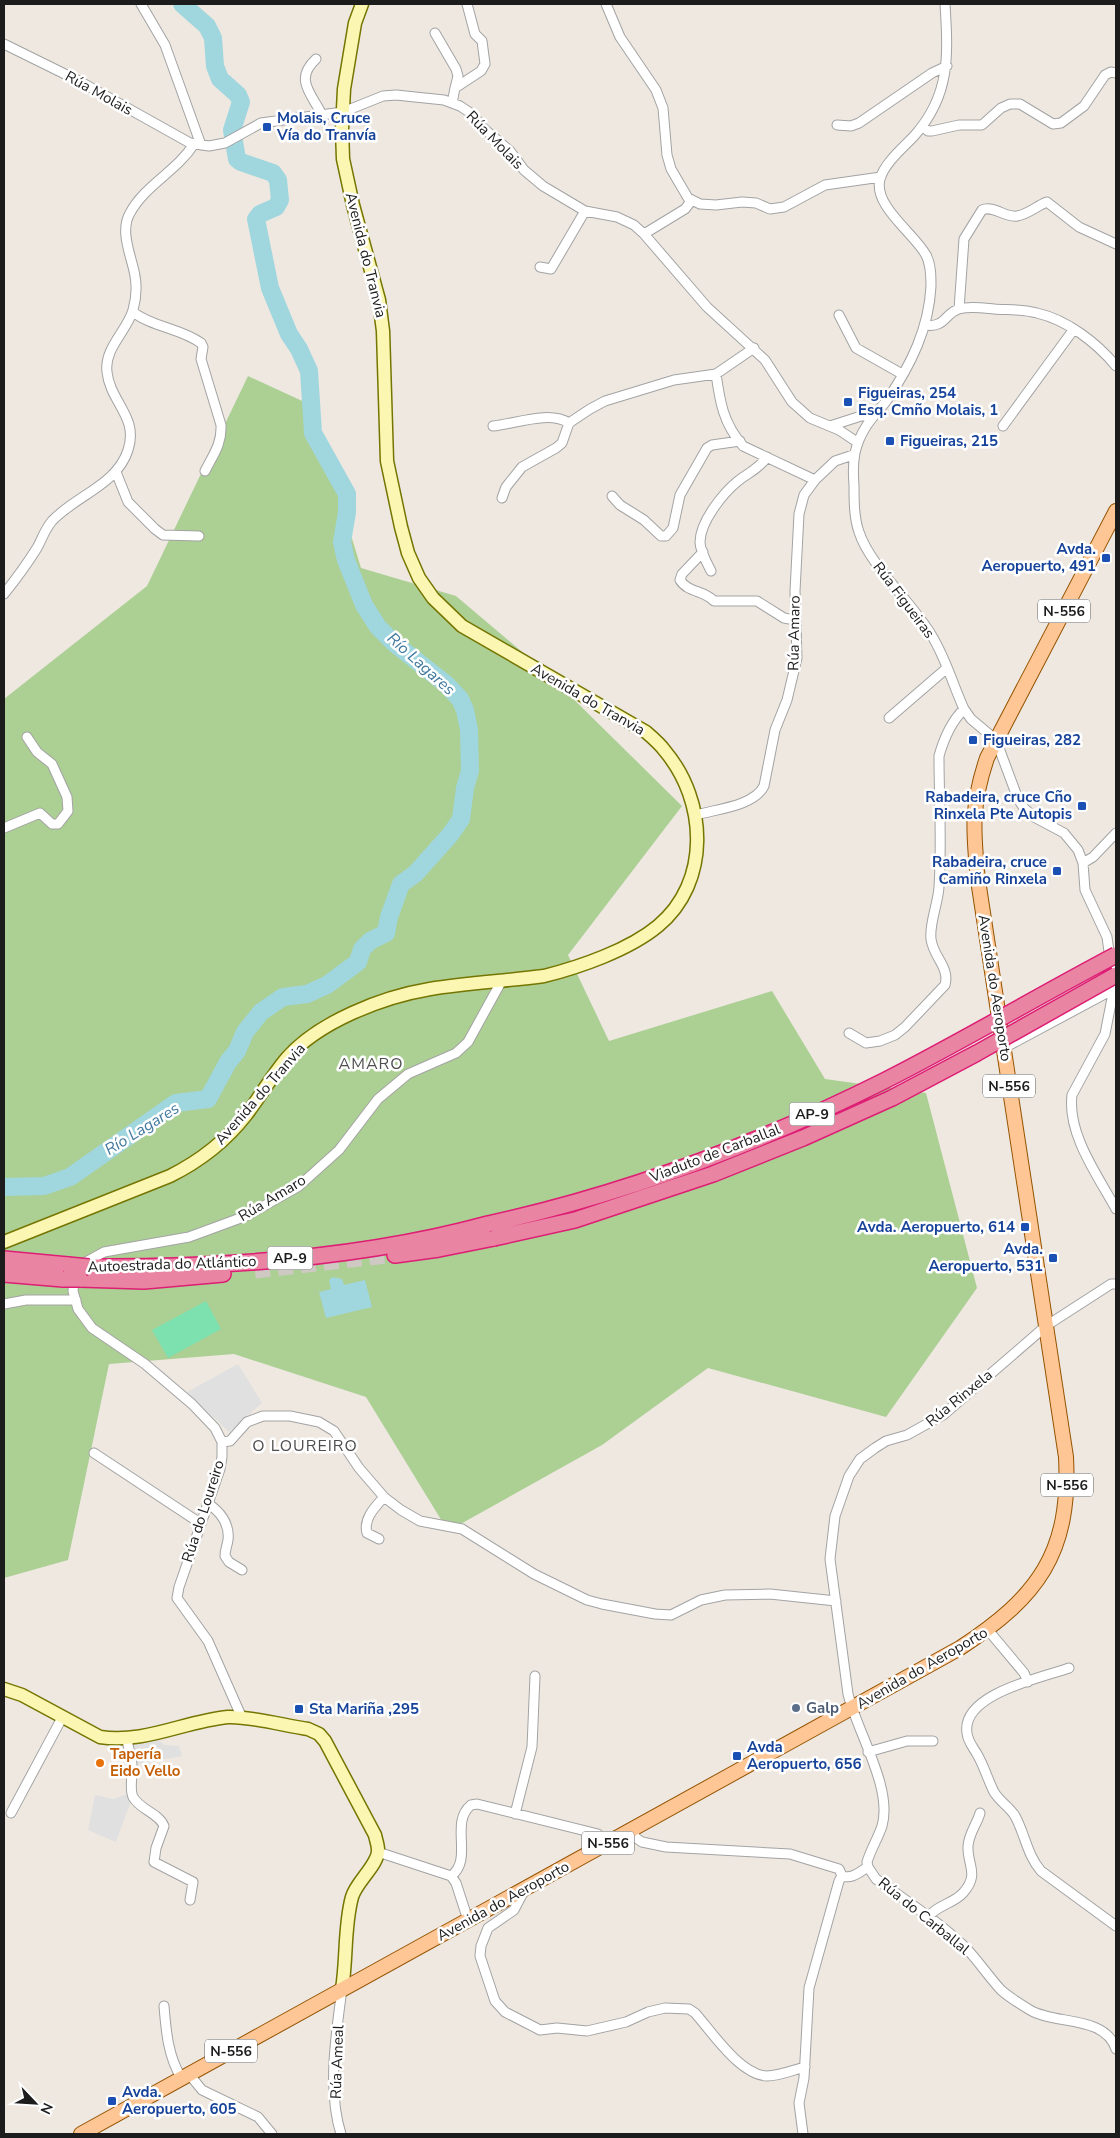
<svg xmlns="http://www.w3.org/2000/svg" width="1120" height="2138" viewBox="0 0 1120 2138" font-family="'Nunito Sans',sans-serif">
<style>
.forest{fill:#accf94}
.pitch{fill:#7ce1af}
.parking{fill:#e0e0e0}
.water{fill:#a0d6de}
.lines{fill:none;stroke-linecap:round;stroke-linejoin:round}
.river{stroke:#a0d6de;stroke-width:18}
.motorway-tunnel{stroke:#cec9c3;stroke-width:15;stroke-dasharray:15 8;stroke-linecap:butt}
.minor-casing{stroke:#a3a3a3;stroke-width:11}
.secondary-casing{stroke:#757501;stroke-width:15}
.primary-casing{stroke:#945300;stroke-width:16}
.motorway-casing{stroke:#dd1e74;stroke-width:18}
.minor{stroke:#fff;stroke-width:9}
.secondary{stroke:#fbf7b2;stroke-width:12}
.primary{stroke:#ffc695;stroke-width:14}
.motorway{stroke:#e985a3;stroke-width:15}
.motorway-bridge-casing{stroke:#dd1e74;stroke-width:18;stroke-linecap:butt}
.motorway-bridge{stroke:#e985a3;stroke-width:15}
.transit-dot{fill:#1a4fb4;stroke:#fff;stroke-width:2}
.service-dot{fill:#5c6f8a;stroke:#fff;stroke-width:2}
.food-dot{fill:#e8710a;stroke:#fff;stroke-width:2}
.labels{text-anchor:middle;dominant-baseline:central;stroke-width:5;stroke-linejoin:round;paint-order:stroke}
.shield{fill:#fff;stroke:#606060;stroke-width:1}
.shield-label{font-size:14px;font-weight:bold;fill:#1c1c1c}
.street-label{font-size:15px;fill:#1c1c1c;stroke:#fff}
.transit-label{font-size:15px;font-weight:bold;fill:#164399;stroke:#fff;text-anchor:start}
.service-label{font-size:15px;font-weight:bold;fill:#4e5e75;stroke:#fff;text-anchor:start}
.food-label{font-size:15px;font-weight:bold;fill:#c56008;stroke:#fff;text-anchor:start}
.water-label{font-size:16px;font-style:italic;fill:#41799e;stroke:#fff}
.neighbourhood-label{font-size:16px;letter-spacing:1px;fill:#4f4f4f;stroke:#fff}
</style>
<rect width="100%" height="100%" fill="#eee8e1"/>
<!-- forest -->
<path class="forest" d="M248,376L311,405L361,568L456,596L548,674L682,806L568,955L609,1041L772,991L825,1079L926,1093L977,1288L886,1417L708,1368L602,1445L448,1531L366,1397L234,1354L109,1364L68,1560L4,1578V699L147,586Z"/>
<!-- pitch -->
<path class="pitch" d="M206,1301L221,1329L168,1358L152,1330Z"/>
<!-- parking -->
<path class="parking" d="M238,1364L262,1403L229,1432L187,1392Z
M158,1740L164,1745L179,1746L182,1756L136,1764L130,1745Z
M127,1794L131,1801L116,1842L88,1830L95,1795L114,1799Z"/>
<!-- water -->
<path class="water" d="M333,1277L342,1279L344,1285L365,1280L372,1307L326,1318L319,1292L331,1289L329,1280Z"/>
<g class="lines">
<!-- river -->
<path class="river" d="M4,1187L44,1186L70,1177L176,1103L208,1099L228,1062L237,1051L245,1032L261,1012L283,997L307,994L327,985L358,962L362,949L370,941L386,933L389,917L401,884L415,874L450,835L461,819L465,788L470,771L469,730L465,710L460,699L446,684L394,643L378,627L364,605L346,560L342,542L347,512V494L313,433L309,371L299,349L289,334L270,288L256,219L260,214L276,207L280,200L278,180L273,173L241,162L237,159L232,130L241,102L238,95L220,79L215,66L213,38L207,26L182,4"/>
<!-- motorway-tunnel -->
<path class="motorway-tunnel" d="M255,1271L395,1255"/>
<!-- minor casing -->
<g class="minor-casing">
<path id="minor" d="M141,4L165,45L201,145
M606,4L620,37L656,90L663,108L667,155L671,169L688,198L700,204L716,205L742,202L756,203L770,209L784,207L825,185L881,177
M945,4C948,54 951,94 915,135C904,147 885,162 880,179C873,206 914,233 926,255C931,264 931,276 931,286C929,328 911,365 887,400C881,408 873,416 867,425C854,445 852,461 854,485C854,501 854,518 859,532C870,566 913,603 932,636C946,659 953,685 964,709L971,719L996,740L1018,799L1024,808L1034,817L1064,833L1078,850L1083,863L1085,890L1107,937L1114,988L1105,1034L1072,1095C1067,1134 1098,1176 1116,1209
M435,33L456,69L458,76L455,88
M4,44L79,81L190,143L209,146L225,143L261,123L343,112L383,96L396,95L444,100L460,106L472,114L483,128L510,151L524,170L543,186L585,211L617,217L634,225L644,234L707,307L765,360L792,402L810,418L839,430L857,442
M316,59C293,80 313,95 322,115
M452,103L455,88L481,71L485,64L482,41L475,34L467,4
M837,125L851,126L859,123L932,73L947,66
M922,126L928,131H932L959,125H982L1001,108L1010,104H1020L1053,124L1061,123L1084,106L1105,75L1111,72L1116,73
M644,234L685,209L692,200
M540,267L551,269L585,211
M959,309L964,239L982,210C994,205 1005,218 1017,216C1029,214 1036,206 1047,202L1079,227L1116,244
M133,312C152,327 180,328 201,343L203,347L201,359L221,425C222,444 213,455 205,471
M839,315L856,348L902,374
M926,325C945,328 945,313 959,309C970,306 983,308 994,309C1008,310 1023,309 1037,313C1067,320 1096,342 1116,366
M716,374C720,402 723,423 743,446L815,480
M493,426C515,424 549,410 569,423
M830,426L861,416H874
M1003,426L1074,329
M116,472L128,502L155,529L163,535L199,536
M612,496L620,505L644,520L661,536H666L673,528L680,495L707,448L712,445L740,441
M502,498L506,487L522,467L556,448L562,443L569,423L590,409L605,401L674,380L716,374L754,348
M703,552L682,574L680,580C688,593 704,590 714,601H757L784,618L795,620
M711,571C707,563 700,551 700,542C700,522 723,493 738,481C748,473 760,468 767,457
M4,594C16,579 27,564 37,548C42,539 45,529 52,521C75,496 117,485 128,450C139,417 110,402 107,372C104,348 127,331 133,310C136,299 137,287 135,276C132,257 119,232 130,213C145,185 177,171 194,144
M889,718L947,668
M696,815C717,809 754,806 764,786L775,730L787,700L797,658L795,591L799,514L804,495L815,480L835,461L853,455
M4,828L40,813L52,824H58L68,811L67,797L52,764L37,752L27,737
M1083,863L1093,857L1116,833
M849,1033L866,1043L880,1041L895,1035L905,1027L945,985C950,967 933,957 931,939C929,924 938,904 939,887C942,844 939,799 939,756C944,738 951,722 964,709
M1004,1048L1116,988
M1116,1284H1111L1046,1326L943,1415L907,1435L886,1441L875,1448L860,1459L849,1476L835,1516L830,1559L848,1694C857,1732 893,1788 882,1826C878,1838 871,1849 867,1862L868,1867L876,1879C906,1901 940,1922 967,1949C979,1962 989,1977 1001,1990C1009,1997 1020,2004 1030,2010C1055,2025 1105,2015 1116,2049
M4,1304L26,1300H76
M222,1442L230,1441L247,1422L263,1416H290L319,1422L334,1431L359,1468L384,1497L401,1510L420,1521L462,1529L534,1574L587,1600L602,1604L655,1614L671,1615L701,1600L725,1595L770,1594L836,1601
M94,1453L200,1523
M207,1503C220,1511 230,1524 228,1540C227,1546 225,1550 225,1556L229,1562L242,1570
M379,1539L367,1533C363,1519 375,1507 384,1497
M988,1630L1024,1673L1028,1682
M1069,1668C1041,1678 961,1694 967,1733C968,1742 973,1747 977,1754C984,1766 988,1780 994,1792C1000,1802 1010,1807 1015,1816C1025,1834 1027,1855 1041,1871L1116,1926
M242,1718L208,1641L177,1598L179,1587L220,1469L222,1457V1442L215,1428L192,1404L145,1364L92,1328L78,1309L73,1291L74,1280L78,1271L86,1262L104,1252L189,1237L246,1216L299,1186L339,1150L378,1099L408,1074L456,1053L468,1042L501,982
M127,1739C128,1748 132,1757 132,1766C133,1776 129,1788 133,1797C140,1810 159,1813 164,1826L156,1848L154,1862L193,1882L190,1900
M868,1752L907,1741H933
M11,1813L63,1716
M515,1814L532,1747L535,1676
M632,1829L636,1838L642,1842L666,1847L790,1854L839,1869L842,1876C853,1879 859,1872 868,1867
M378,1852L451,1876C474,1859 449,1823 471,1805L477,1804L598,1834L604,1845
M451,1876L456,1883L468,1920
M525,1889L514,1910L488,1928L481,1946L480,1956L495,2001L505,2012L540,2030L557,2028L587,2031L626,2022L648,2012L665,2008L689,2009L695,2013C712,2032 740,2075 767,2076C779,2076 793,2070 805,2067
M928,1917C937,1905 953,1904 963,1893C980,1874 967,1865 968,1846C969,1833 977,1824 980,1813
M164,2006C166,2031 168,2057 182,2079
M189,2074L202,2090L258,2117L272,2134
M341,2134C327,2090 336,2034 342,1989
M803,2134L799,2103L804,2078L809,1988L839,1881L842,1876"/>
</g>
<!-- secondary casing -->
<g class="secondary-casing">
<path id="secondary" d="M4,1242L170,1176C200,1161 225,1142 246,1115C260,1097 271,1077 286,1059C318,1022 382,997 430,989C468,983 506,981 544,976C580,967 629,950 658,926C711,882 707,801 665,751C660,744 653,738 646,732L462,626L433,598L419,578L408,553L401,527L387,461L383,331L379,300L353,205L343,159L342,129L344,89L355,23L362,4
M4,1689L22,1695L100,1737C144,1744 185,1721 228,1717C250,1716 286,1726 308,1729L319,1734L325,1741L375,1835C376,1840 378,1845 378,1850C379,1864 356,1882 352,1897C344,1926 347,1958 342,1989"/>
</g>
<!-- primary casing -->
<g class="primary-casing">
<path id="primary" d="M81,2134L960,1648C1038,1597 1071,1553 1066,1457L978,880C973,831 971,805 987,758L1116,511"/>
</g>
<!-- motorway casing -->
<g class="motorway-casing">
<path id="motorway" d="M395,1255L439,1249L494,1238
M4,1259L68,1265
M89,1267C221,1268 360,1259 488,1224
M4,1274L63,1279
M80,1279L144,1281L223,1274"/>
</g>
<!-- minor -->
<use href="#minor" class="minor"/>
<!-- secondary -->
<use href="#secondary" class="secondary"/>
<!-- primary -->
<use href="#primary" class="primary"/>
<!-- motorway -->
<use href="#motorway" class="motorway"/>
<!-- motorway-bridge casing -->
<g class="motorway-bridge-casing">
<path id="motorway-bridge" d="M488,1224C625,1194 758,1144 884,1081C963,1041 1038,996 1116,955
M494,1238L575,1220L713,1174L803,1138L892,1098L977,1053L1116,975
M68,1265L89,1267
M63,1279H80"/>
</g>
<!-- motorway-bridge -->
<use href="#motorway-bridge" class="motorway-bridge"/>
</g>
<!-- markers -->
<g class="transit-dot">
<rect x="262" y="122" width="10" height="10" rx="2.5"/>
<rect x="843" y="397" width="10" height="10" rx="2.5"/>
<rect x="885" y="436" width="10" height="10" rx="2.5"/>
<rect x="1101" y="553" width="10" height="10" rx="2.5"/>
<rect x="968" y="735" width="10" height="10" rx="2.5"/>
<rect x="1077" y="801" width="10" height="10" rx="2.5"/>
<rect x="1052" y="866" width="10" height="10" rx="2.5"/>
<rect x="1020" y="1222" width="10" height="10" rx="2.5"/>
<rect x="1048" y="1253" width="10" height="10" rx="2.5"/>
<rect x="294" y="1704" width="10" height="10" rx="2.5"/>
<rect x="732" y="1751" width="10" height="10" rx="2.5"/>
<rect x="107" y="2096" width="10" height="10" rx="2.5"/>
</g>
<circle class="service-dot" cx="796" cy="1708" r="5"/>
<circle class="food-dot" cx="100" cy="1763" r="5"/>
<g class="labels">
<!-- shield labels -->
<g class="shield">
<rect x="1038" y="599.5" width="52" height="23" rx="4"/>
<rect x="983" y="1074.5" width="52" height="23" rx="4"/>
<rect x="789.5" y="1102.5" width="45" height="23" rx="4"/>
<rect x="267.5" y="1246.5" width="45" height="23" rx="4"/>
<rect x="1041" y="1473.5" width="52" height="23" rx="4"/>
<rect x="582" y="1831.5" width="52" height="23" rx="4"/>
<rect x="205" y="2039.5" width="52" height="23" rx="4"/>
</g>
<g class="shield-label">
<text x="1064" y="611">N-556</text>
<text x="1009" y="1086">N-556</text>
<text x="812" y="1114">AP-9</text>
<text x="290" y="1258">AP-9</text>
<text x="1067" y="1485">N-556</text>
<text x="608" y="1843">N-556</text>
<text x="231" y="2051">N-556</text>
</g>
<!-- street labels -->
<g class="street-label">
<text transform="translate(99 93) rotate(29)">Rúa Molais</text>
<text transform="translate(495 140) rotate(46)">Rúa Molais</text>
<text transform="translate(366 255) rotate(76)">Avenida do Tranvia</text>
<text transform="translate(904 600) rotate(53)">Rúa Figueiras</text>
<text transform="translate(794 633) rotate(-89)">Rúa Amaro</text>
<text transform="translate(588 699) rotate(30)">Avenida do Tranvia</text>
<text transform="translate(995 988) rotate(81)">Avenida do Aeroporto</text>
<text transform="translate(260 1094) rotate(-49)">Avenida do Tranvia</text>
<text transform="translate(715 1153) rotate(-21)">Viaduto de Carballal</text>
<text transform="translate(272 1198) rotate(-31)">Rúa Amaro</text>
<text transform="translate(172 1264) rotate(-2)">Autoestrada do Atlántico</text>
<text transform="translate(959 1398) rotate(-39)">Rúa Rinxela</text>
<text transform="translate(203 1511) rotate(-72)">Rúa do Loureiro</text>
<text transform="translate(922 1668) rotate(-30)">Avenida do Aeroporto</text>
<text transform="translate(503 1901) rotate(-29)">Avenida do Aeroporto</text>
<text transform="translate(924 1916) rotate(39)">Rúa do Carballal</text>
<text transform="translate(337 2062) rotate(-88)">Rúa Ameal</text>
</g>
<!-- transit labels -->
<g class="transit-label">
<text x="277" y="118">Molais, Cruce<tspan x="277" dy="17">Vía do Tranvía</tspan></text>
<text x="858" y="393">Figueiras, 254<tspan x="858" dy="17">Esq. Cmño Molais, 1</tspan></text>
<text x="900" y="441">Figueiras, 215</text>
<text x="1096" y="549" text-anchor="end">Avda.<tspan x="1096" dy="17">Aeropuerto, 491</tspan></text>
<text x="983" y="740">Figueiras, 282</text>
<text x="1072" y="797" text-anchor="end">Rabadeira, cruce Cño<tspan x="1072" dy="17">Rinxela Pte Autopis</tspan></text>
<text x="1047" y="862" text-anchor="end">Rabadeira, cruce<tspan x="1047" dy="17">Camiño Rinxela</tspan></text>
<text x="1015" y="1227" text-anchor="end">Avda. Aeropuerto, 614</text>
<text x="1043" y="1249" text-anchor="end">Avda.<tspan x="1043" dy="17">Aeropuerto, 531</tspan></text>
<text x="309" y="1709">Sta Mariña ,295</text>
<text x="747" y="1747">Avda<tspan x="747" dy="17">Aeropuerto, 656</tspan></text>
<text x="122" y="2092">Avda.<tspan x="122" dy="17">Aeropuerto, 605</tspan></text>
</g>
<!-- service labels -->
<g class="service-label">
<text x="806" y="1708">Galp</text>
</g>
<!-- food labels -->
<g class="food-label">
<text x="110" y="1754">Tapería<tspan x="110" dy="17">Eido Vello</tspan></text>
</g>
<!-- water labels -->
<g class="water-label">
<text transform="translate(421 664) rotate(42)">Río Lagares</text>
<text transform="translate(142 1129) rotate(-32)">Río Lagares</text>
</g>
<!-- neighbourhood labels -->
<g class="neighbourhood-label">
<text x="371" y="1064">AMARO</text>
<text x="305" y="1446">O LOUREIRO</text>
</g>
</g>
<!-- border -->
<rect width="1120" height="2138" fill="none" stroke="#1c1c1c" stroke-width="10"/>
<!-- north arrow -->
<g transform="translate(35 2103) rotate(115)" stroke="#ffffff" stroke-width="4" paint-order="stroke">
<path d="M0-4L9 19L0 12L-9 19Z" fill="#1c1c1c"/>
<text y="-8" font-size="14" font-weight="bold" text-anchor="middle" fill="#1c1c1c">N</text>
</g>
</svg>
